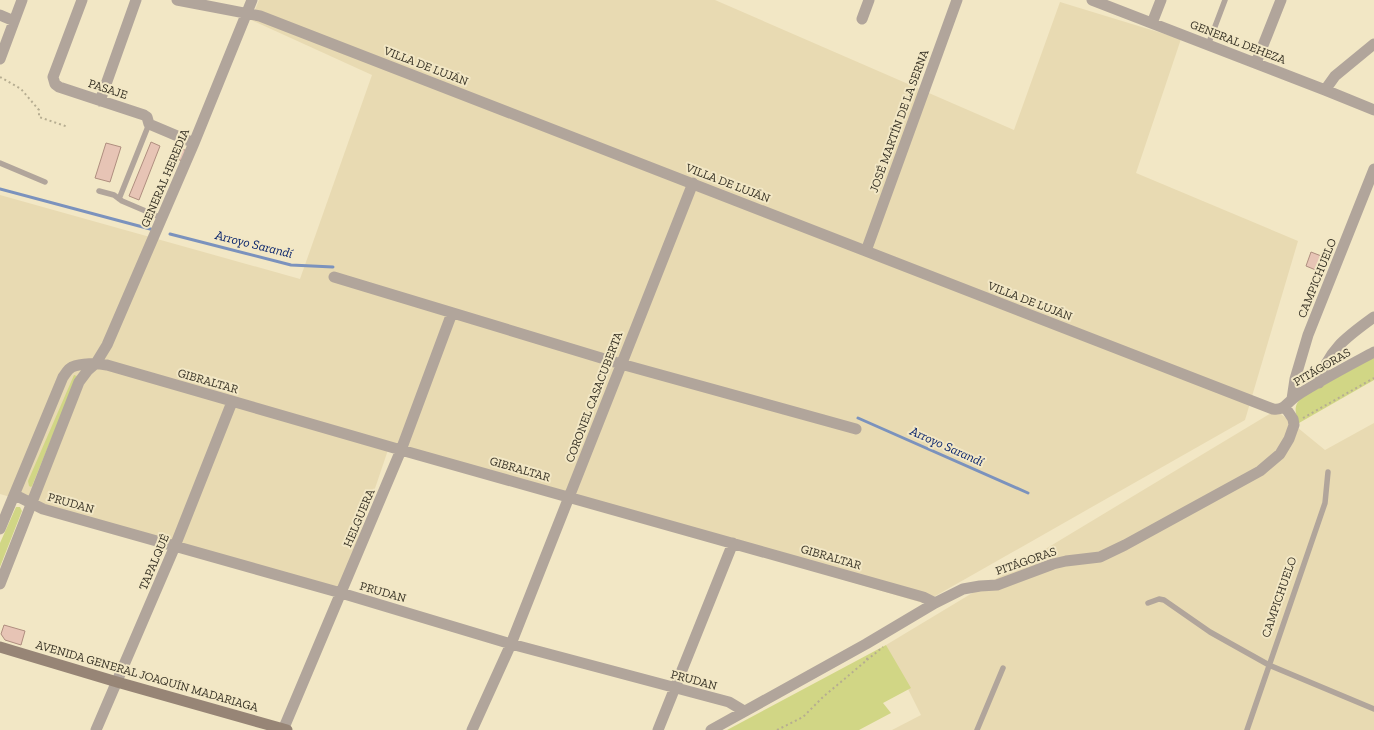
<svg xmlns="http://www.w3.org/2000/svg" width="1374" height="730" viewBox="0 0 1374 730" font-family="'Zilla Slab',serif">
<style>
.built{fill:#e8dab2}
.green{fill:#d1d685}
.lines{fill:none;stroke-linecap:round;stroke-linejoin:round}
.stream{stroke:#7b92bd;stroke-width:3}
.building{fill:#e7c4b5;stroke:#af8e7f}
.path{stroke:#b6ad91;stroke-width:2;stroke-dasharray:2 3;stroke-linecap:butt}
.service{stroke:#b1a59b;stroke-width:5.5}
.minor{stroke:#b1a59b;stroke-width:11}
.secondary{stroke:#978576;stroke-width:11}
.labels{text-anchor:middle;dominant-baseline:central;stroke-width:4;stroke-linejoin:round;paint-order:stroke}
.street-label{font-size:12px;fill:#363124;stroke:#f2e7c5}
.water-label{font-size:13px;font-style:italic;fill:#031f6a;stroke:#f2e7c5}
</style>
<rect width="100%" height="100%" fill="#f2e7c5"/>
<!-- built -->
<path class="built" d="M259,0H715L1014,130L1060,2L1181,39L1136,173L1298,241L1245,420L923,603L389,447L340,592L0,494V195L300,279L372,75L251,20Z
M1276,410L1325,450L1374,423V730H892L921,715L886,645Z"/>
<!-- green -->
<path class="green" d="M1374,357V380L1299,423C1295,412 1293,406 1302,397Z
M74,375L77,376L32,486L31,487L29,486L28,481Z
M16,507H20L22,511L0,567V543Z
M886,645L911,688L883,703L891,713L859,730H727Z"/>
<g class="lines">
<!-- stream -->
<path class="stream" d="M0,189L154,230
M170,234L291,265L333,267
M858,418L1028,493"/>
</g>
<!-- building -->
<path class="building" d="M151,142L160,146L139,200L129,196Z
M106,143L121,147L110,182L95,178Z
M175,146L187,151L182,161L171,156Z
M1311,252L1329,259L1323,273L1306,266Z
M4,625L25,631L21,645L5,640L1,634Z"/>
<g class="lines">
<!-- path -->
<path class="path" d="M0,77L21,89L39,110V117L68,127
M1303,418L1374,378
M867,660L883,647
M777,730L803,717L823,697L867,660V656"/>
<!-- service -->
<path class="service" d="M1208,45L1225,0
M0,163L45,182
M99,191L114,195L122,201L162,218
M119,199L149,124
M1148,603L1159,599L1164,600L1210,632L1269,665L1374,709
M977,730L1003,668
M1247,730L1325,503L1328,472"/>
<!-- minor -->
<path class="minor" d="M82,0L53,77L55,84L59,87L144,115L147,117L149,124L194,143
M177,0L260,16L1273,409C1284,411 1288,402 1296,396C1321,380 1348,366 1374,352
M1092,0L1325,90L1374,110
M0,15L14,21
M862,19L869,0
M1152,23L1161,0
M0,59L22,0
M1256,63L1281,0
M1325,90L1335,76L1374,44
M100,101L136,0
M866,251L957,0
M334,277L621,364L856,429
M1319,383C1327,350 1348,336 1374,317
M1292,399L1295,379L1308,335L1374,169
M15,495L43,509L341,593L511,644L729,702L744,711
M0,529L63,377C66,373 68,369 72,367C81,363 97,363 107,365L401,450L923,597L935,603
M0,584L79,382L88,370L96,363L107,345L194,143L252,0
M96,730L175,546L232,402
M283,730L401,450L452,313
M472,730L511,644L693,183
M658,730L733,543
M711,730L866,644L935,603L963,589L980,586L997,585L1053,564L1066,561L1100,557L1125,545L1260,471L1280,454L1289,439L1294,425L1293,419L1285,407"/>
<!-- secondary -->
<path class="secondary" d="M0,647L117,682L287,730"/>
</g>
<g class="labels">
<!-- street labels -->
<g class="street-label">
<text transform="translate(1238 42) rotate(21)">GENERAL DEHEZA</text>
<text transform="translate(426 66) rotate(21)">VILLA DE LUJÁN</text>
<text transform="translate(108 89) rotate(18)">PASAJE</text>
<text transform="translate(899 121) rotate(-70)">JOSÉ MARTÍN DE LA SERNA</text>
<text transform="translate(165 178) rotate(-67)">GENERAL HEREDIA</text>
<text transform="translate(728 183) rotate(21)">VILLA DE LUJÁN</text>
<text transform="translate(1317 278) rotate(-68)">CAMPICHUELO</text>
<text transform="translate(1030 301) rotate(21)">VILLA DE LUJÁN</text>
<text transform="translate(1322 367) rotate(-30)">PITÁGORAS</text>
<text transform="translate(208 381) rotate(16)">GIBRALTAR</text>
<text transform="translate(594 397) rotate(-69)">CORONEL CASACUBERTA</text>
<text transform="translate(520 469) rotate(16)">GIBRALTAR</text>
<text transform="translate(71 503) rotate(16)">PRUDAN</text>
<text transform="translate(359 518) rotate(-67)">HELGUERA</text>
<text transform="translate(831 557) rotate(16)">GIBRALTAR</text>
<text transform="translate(1026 561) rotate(-19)">PITÁGORAS</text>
<text transform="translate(154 562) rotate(-67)">TAPALQUÉ</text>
<text transform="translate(383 592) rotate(16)">PRUDAN</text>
<text transform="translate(1279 597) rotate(-71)">CAMPICHUELO</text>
<text transform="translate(147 676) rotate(16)">AVENIDA GENERAL JOAQUÍN MADARIAGA</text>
<text transform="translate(694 680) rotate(15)">PRUDAN</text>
</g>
<!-- water labels -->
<g class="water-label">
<text transform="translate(254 244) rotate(14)">Arroyo Sarandí</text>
<text transform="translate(947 446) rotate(24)">Arroyo Sarandí</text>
</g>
</g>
</svg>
